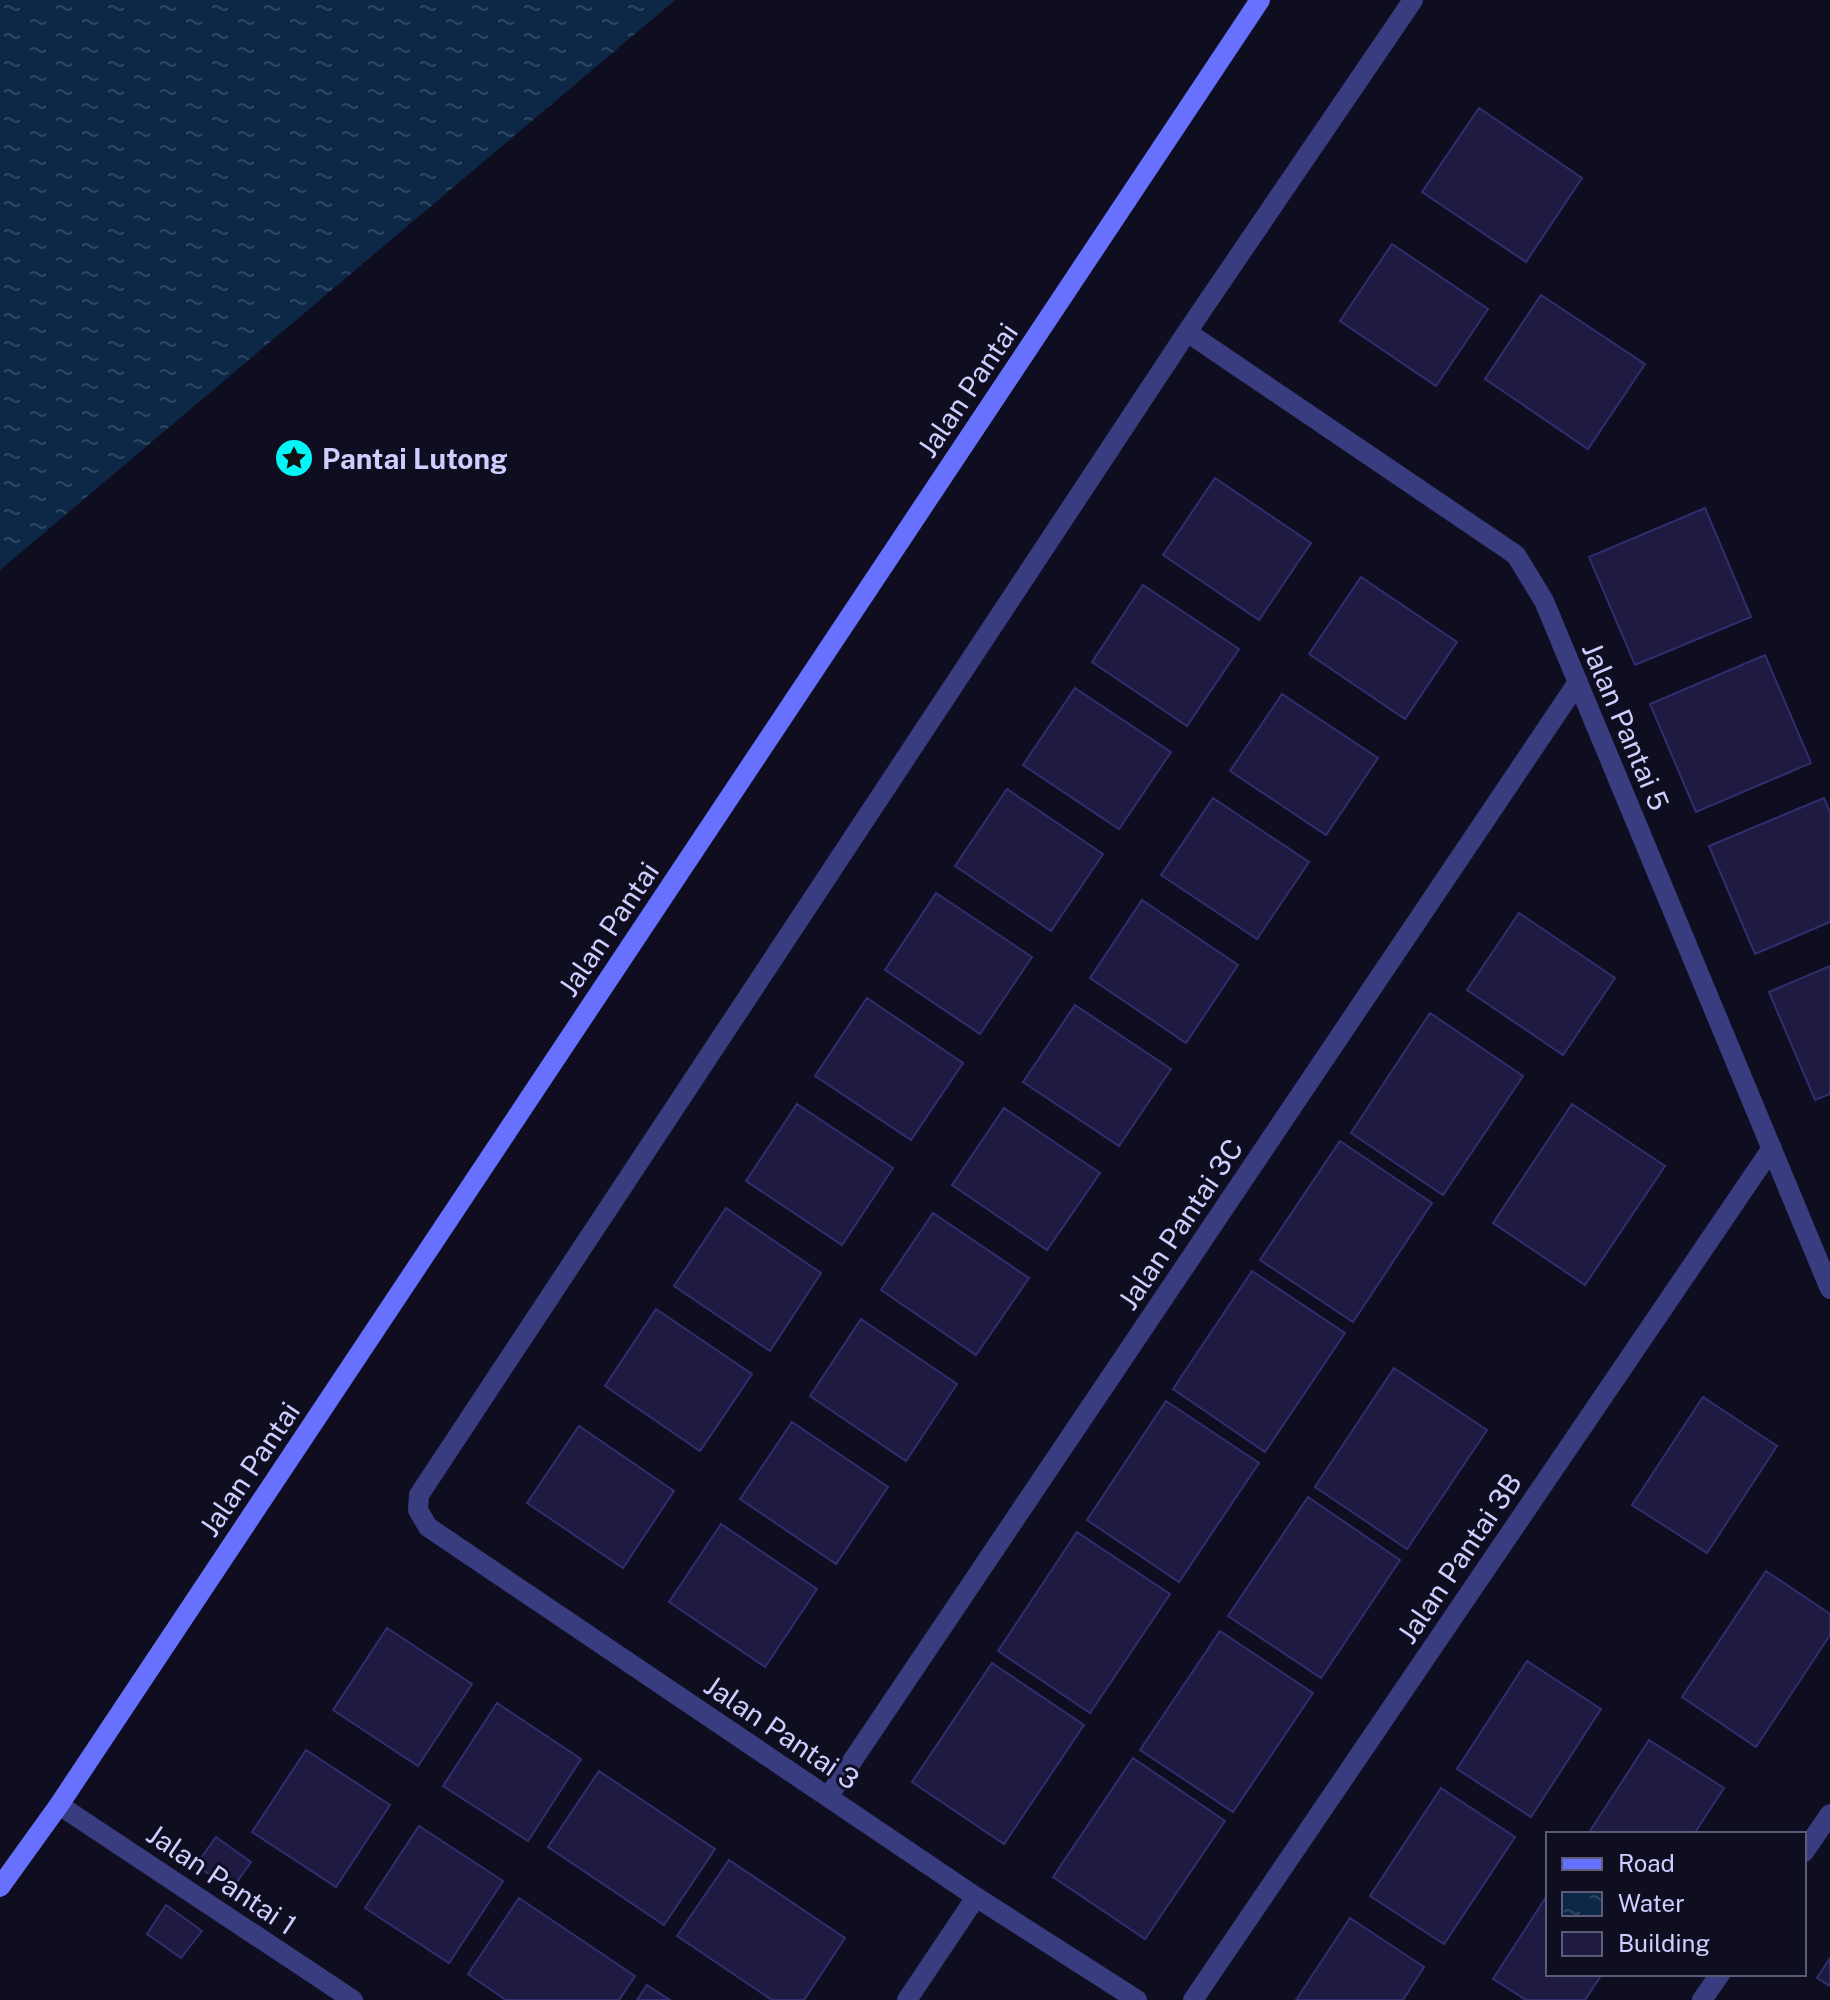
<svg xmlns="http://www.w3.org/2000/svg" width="1830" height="2000" viewBox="0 0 1830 2000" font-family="'Public Sans',sans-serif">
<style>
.water{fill:url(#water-ripples)}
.building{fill:#1e1a42;stroke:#332c6e;stroke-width:2}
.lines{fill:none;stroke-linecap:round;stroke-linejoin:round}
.street{stroke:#393d80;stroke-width:20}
.secondary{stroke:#6771fd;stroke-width:20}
.labels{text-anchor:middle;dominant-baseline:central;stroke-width:6;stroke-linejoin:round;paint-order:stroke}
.street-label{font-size:28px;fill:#cfcefe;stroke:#0f0e21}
.poi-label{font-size:28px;font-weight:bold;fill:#cfcefe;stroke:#0f0e21;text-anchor:start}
</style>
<defs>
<pattern id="water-ripples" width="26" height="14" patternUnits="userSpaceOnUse" patternTransform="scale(2)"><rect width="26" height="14" fill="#0d2846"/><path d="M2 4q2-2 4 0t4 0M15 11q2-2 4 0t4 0" fill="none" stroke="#2f4662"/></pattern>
</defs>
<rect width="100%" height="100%" fill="#0f0e21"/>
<!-- water -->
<path class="water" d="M0,0H675L0,570Z"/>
<!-- building -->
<path class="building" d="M1479,108L1582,178L1526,262L1422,192Z
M1392,244L1488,309L1436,386L1340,321Z
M1541,295L1645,364L1588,449L1485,379Z
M1215,478L1311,543L1259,620L1163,555Z
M1705,508L1751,617L1635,665L1589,557Z
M1361,577L1457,642L1405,719L1309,654Z
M1143,585L1239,649L1187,726L1092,662Z
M1765,655L1811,763L1696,812L1650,704Z
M1075,688L1171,752L1119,829L1023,765Z
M1282,694L1378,758L1326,835L1230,771Z
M1007,789L1103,854L1051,931L955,866Z
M1213,798L1309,862L1257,939L1161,875Z
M1824,798L1830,812V922L1755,954L1709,846Z
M936,893L1032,957L980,1034L885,970Z
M1142,900L1238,965L1186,1043L1090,978Z
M1519,913L1615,978L1563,1055L1467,990Z
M1830,966V1094L1815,1100L1769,992Z
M867,998L963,1063L911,1140L815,1076Z
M1075,1005L1171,1069L1119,1146L1023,1082Z
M1430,1013L1523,1076L1443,1195L1351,1133Z
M797,1104L893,1168L842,1245L746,1181Z
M1572,1104L1665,1166L1585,1285L1493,1223Z
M1004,1108L1100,1173L1047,1250L952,1185Z
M1340,1141L1432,1203L1353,1322L1260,1260Z
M726,1208L821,1273L770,1351L674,1286Z
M933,1213L1029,1278L976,1355L881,1290Z
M1252,1271L1345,1333L1265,1452L1173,1389Z
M656,1309L752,1374L700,1451L605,1386Z
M861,1319L957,1384L906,1461L810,1396Z
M1394,1368L1487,1430L1407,1549L1315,1487Z
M1703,1397L1777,1446L1707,1553L1632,1505Z
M1166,1401L1259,1463L1179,1582L1087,1520Z
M792,1422L888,1487L836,1564L740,1499Z
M579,1426L674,1491L623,1568L527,1503Z
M1308,1497L1400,1560L1321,1678L1228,1616Z
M721,1524L817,1589L765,1667L669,1602Z
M1077,1532L1170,1594L1090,1713L998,1651Z
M1766,1571L1830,1614V1635L1756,1747L1682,1697Z
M387,1628L472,1684L418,1766L333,1710Z
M1220,1631L1313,1693L1233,1812L1140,1750Z
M1527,1661L1601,1709L1531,1817L1457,1769Z
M992,1663L1084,1725L1004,1844L912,1782Z
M497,1703L581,1759L528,1841L443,1786Z
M1649,1740L1724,1788L1694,1834H1588Z
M306,1750L390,1805L336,1887L252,1832Z
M1133,1758L1225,1821L1145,1939L1053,1877Z
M599,1771L715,1849L664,1925L548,1847Z
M1441,1788L1515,1837L1444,1944L1370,1896Z
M419,1826L503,1881L449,1963L365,1908Z
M216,1837L251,1862L231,1890L196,1865Z
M729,1860L845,1938L804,2000H772L677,1936Z
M1548,1894V1974H1602L1585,2000H1526L1493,1979Z
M519,1898L635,1976L619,2000H506L468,1974Z
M166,1905L202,1931L181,1958L147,1934Z
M1350,1918L1424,1967L1403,2000H1296Z
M1830,1958V1986L1817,1978Z
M647,1985L670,2000H637Z"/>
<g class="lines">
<!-- street -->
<path class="street" d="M1187,332L1516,555L1544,601L1830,1289
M828,1797L1578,682
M59,1805L353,2000
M1804,1852L1830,1814
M907,2000L976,1897
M1137,2000L976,1897L428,1527L418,1510L419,1495L1187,332L1413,0
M1193,2000L1772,1148
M1702,2000L1720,1974"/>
<!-- secondary -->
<path class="secondary" d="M0,1887L59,1805L1260,0"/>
</g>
<!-- icons -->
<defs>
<g id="sight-disc" transform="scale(2)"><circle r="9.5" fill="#03f5f6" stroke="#0f0e21"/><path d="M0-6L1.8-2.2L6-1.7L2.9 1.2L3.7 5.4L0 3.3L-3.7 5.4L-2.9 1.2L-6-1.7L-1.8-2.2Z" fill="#111"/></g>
</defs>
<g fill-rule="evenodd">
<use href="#sight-disc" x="294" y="458"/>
</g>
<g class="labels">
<!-- street labels -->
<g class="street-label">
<text transform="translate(967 390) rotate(-56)">Jalan Pantai</text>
<text transform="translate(1626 726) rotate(67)">Jalan Pantai 5</text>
<text transform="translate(608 929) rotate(-56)">Jalan Pantai</text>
<text transform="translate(1180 1224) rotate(-56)">Jalan Pantai 3C</text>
<text transform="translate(249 1469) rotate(-56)">Jalan Pantai</text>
<text transform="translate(1459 1558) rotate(-56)">Jalan Pantai 3B</text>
<text transform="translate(782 1732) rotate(34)">Jalan Pantai 3</text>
<text transform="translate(222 1879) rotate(34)">Jalan Pantai 1</text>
</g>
<!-- poi labels -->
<g class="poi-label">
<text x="322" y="458">Pantai Lutong</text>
</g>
</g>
<!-- legend -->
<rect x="1546" y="1832" width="260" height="144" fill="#0f0e21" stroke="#5c5b79" stroke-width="2"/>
<rect x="1562" y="1858" width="40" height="12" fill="#6771fd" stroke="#5c5b79" stroke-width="2"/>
<text x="1618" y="1872" font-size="24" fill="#cfcefe">Road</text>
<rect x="1562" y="1892" width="40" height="24" fill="url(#water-ripples)" stroke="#5c5b79" stroke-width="2"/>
<text x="1618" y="1912" font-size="24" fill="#cfcefe">Water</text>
<rect x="1562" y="1932" width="40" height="24" fill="#1e1a42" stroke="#5c5b79" stroke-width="2"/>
<text x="1618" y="1952" font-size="24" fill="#cfcefe">Building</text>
</svg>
